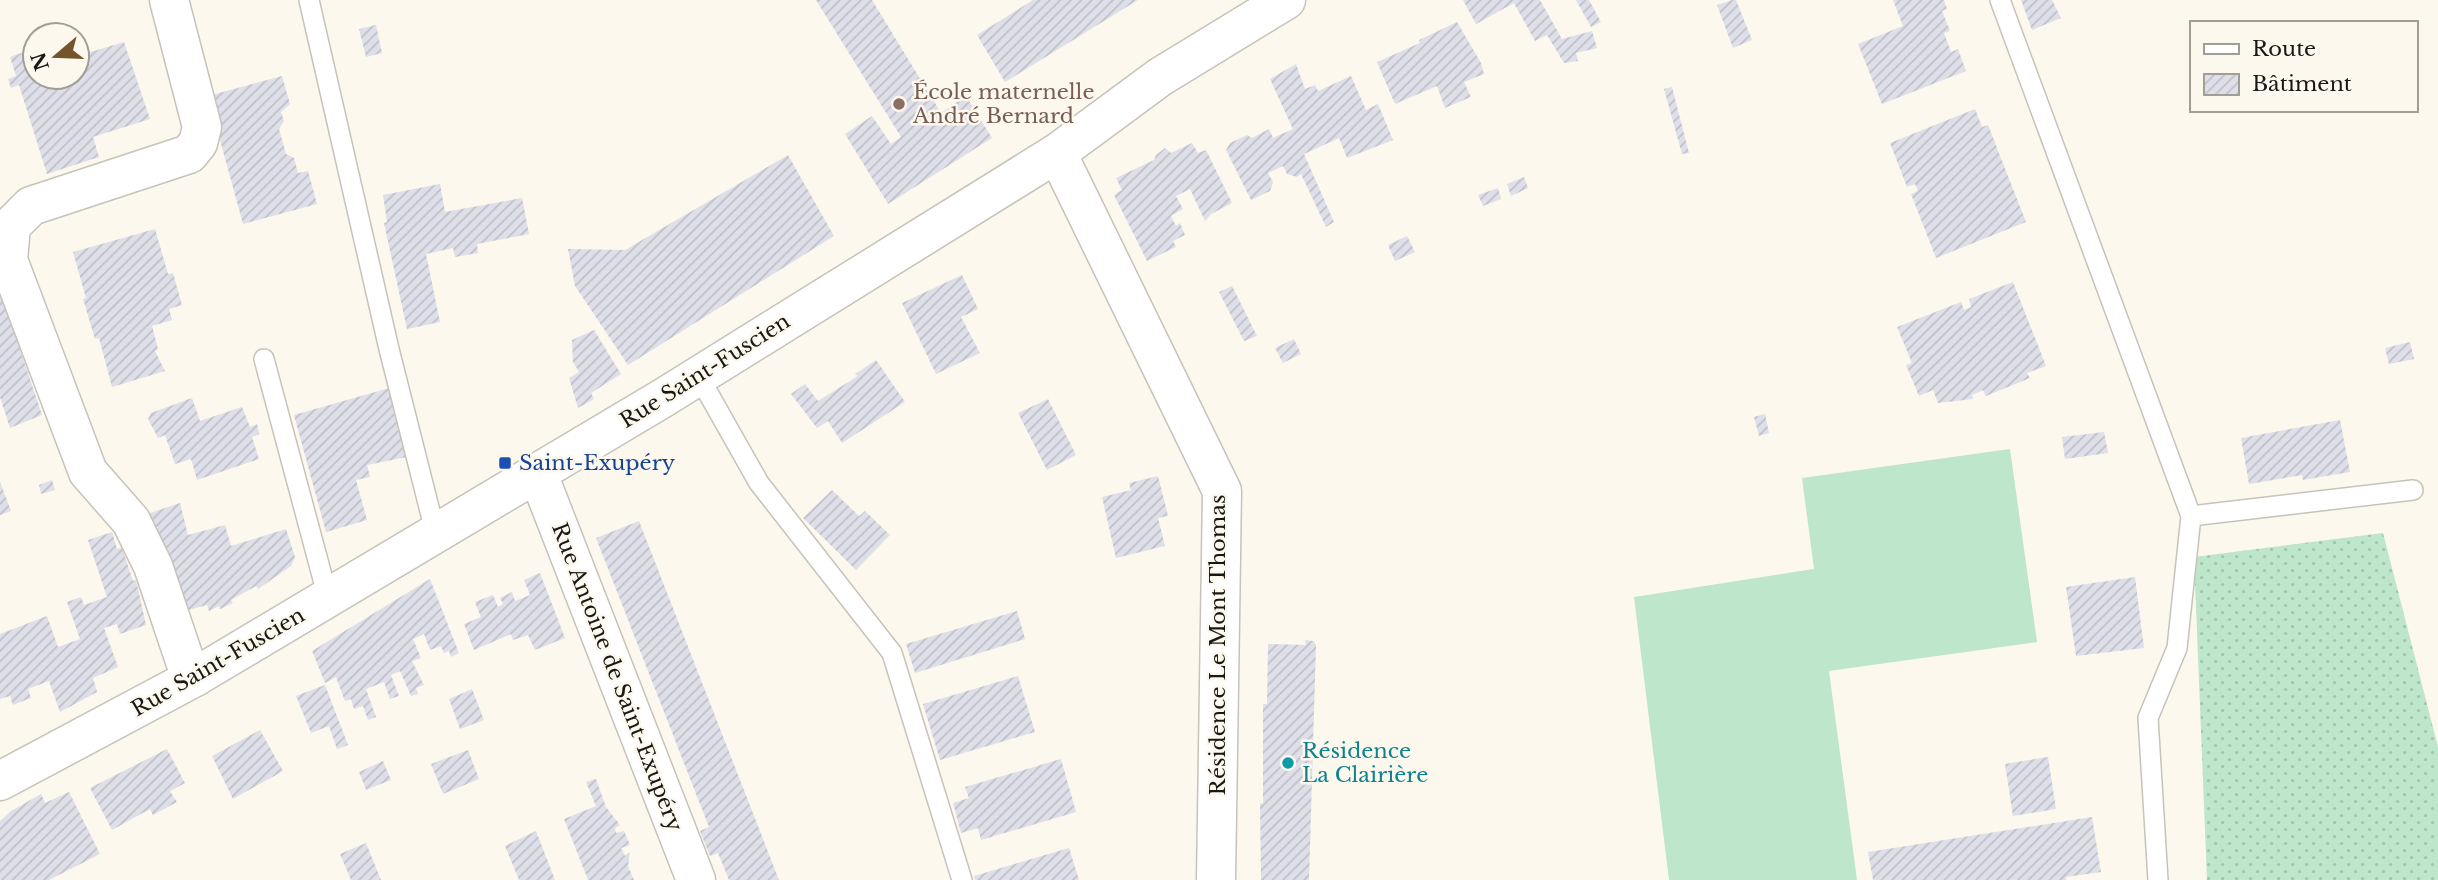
<svg xmlns="http://www.w3.org/2000/svg" width="2438" height="880" viewBox="0 0 2438 880" font-family="'Libre Baskerville',serif">
<style>
.grass{fill:url(#grass-dots)}
.garden{fill:#bde6ca}
.building{fill:url(#building-hatch)}
.lines{fill:none;stroke-linecap:round;stroke-linejoin:round}
.lane-casing{stroke:#c7c3ba;stroke-width:22}
.street-casing{stroke:#c7c3ba;stroke-width:41}
.secondary-casing{stroke:#c7c3ba;stroke-width:41}
.lane{stroke:#fff;stroke-width:19}
.street{stroke:#fff;stroke-width:38}
.secondary{stroke:#fff;stroke-width:38}
.education-dot{fill:#8d6e63;stroke:#fcf8ee;stroke-width:2.5}
.transit-dot{fill:#1a4fb4;stroke:#fcf8ee;stroke-width:2.5}
.culture-dot{fill:#0f9aa8;stroke:#fcf8ee;stroke-width:2.5}
.labels{text-anchor:middle;dominant-baseline:central;stroke-width:5;stroke-linejoin:round;paint-order:stroke}
.education-label{font-size:21px;fill:#785e54;stroke:#fcf8ee;text-anchor:start}
.street-label{font-size:21px;fill:#191814;stroke:#fcf8ee}
.transit-label{font-size:21px;fill:#164399;stroke:#fcf8ee;text-anchor:start}
.culture-label{font-size:21px;fill:#0d838f;stroke:#fcf8ee;text-anchor:start}
</style>
<defs>
<pattern id="grass-dots" width="8" height="8" patternUnits="userSpaceOnUse" patternTransform="scale(1.75)"><rect width="8" height="8" fill="#bde6ca"/><path d="M2 2h.1M6 6h.1" fill="none" stroke="#a2c5ad" stroke-width="1.8" stroke-linecap="round"/></pattern>
<pattern id="building-hatch" width="6" height="6" patternUnits="userSpaceOnUse" patternTransform="scale(1.75)"><rect width="6" height="6" fill="#dedfe9"/><path d="M-1 1l2-2M0 6l6-6M5 7l2-2" fill="none" stroke="#bebfc7"/></pattern>
</defs>
<rect width="100%" height="100%" fill="#fcf8ee"/>
<!-- grass -->
<path class="grass" d="M2383,533L2438,747V880H2207L2194,557Z"/>
<!-- garden -->
<path class="garden" d="M2010,449L2037,642L1829,671L1857,880H1669L1634,597L1814,569L1802,478Z"/>
<!-- building -->
<path class="building" d="M816,0H872L941,113L966,96L992,138L888,204L845,134L872,116L891,144L901,137Z
M1033,0H1138L1005,82L977,35Z
M1463,0H1540L1562,39L1592,31L1597,48L1576,53L1578,61L1564,63L1547,35L1535,41L1514,3L1476,24Z
M1576,0H1589L1601,22L1591,27Z
M1732,0H1736L1752,40L1733,48L1717,5Z
M1893,0H1944L1947,9L1942,11L1950,31L1944,33L1951,52L1958,49L1966,71L1882,104L1858,44L1903,26Z
M2021,0H2052L2061,18L2032,30Z
M1457,22L1481,63L1484,74L1464,82L1471,97L1445,108L1437,86L1395,104L1377,62L1420,43L1419,40Z
M376,25L382,53L366,57L359,29Z
M124,42L150,119L93,137L99,157L47,174L19,85L11,88L8,79L16,76L10,57L35,48V77H77V56Z
M1296,64L1305,89L1315,85L1318,91L1351,76L1366,110L1378,104L1393,140L1347,158L1339,138L1304,154L1334,222L1326,227L1301,174L1297,177L1287,174L1283,166L1268,173L1273,182L1270,191L1251,200L1226,150L1230,143L1247,135L1252,138L1269,129L1273,138L1293,129L1270,79Z
M282,76L290,104L281,112L284,121L279,129L286,154L294,158L298,173L308,171L317,204L243,224L208,96Z
M1672,87L1689,153L1682,154L1664,89Z
M1975,109L1982,127L1988,125L2026,222L1936,258L1911,194L1918,191L1915,184L1907,187L1890,143Z
M1192,143L1198,153L1206,150L1232,203L1211,214L1205,221L1190,189L1176,196L1183,209L1171,216L1176,226L1180,223L1185,235L1173,241L1176,247L1147,261L1114,195L1122,190L1116,178L1154,160L1156,155L1165,148L1171,153Z
M788,155L834,236L628,365L575,286L568,249L625,250Z
M1524,177L1528,188L1511,196L1507,184Z
M440,184L445,212L522,198L529,234L477,244L478,253L455,257L453,248L426,254L440,322L407,329L384,223L387,222L383,195Z
M1498,188L1501,199L1483,206L1478,195Z
M155,229L168,274L173,273L182,305L169,309L172,320L152,326L158,349L155,351L165,371L112,387L99,338L95,339L83,299L86,298L73,252Z
M1407,236L1415,252L1395,261L1388,245Z
M962,275L978,309L961,317L980,353L936,374L902,303Z
M2013,282L2046,366L2027,373L2030,378L1986,396L1983,390L1972,395L1973,399L1938,403L1933,390L1919,396L1906,365L1912,363L1897,327L1961,302L1964,310L1971,307L1969,299Z
M1232,286L1257,336L1244,341L1219,292Z
M0,289L42,415L10,428L0,397Z
M594,330L621,374L591,393L594,399L578,408L569,378L579,372L573,362L572,340Z
M1294,339L1301,354L1283,363L1275,348Z
M2410,342L2414,359L2389,364L2385,348Z
M876,360L905,402L842,443L828,421L817,428L791,394L805,384L818,401L858,376L855,374Z
M393,387L407,457L367,465L370,477L356,480L367,520L326,532L294,415Z
M192,398L200,421L242,407L250,427L257,424L259,434L252,437L259,459L197,480L191,459L175,464L165,435L158,438L148,419L151,413Z
M1048,399L1076,455L1047,470L1018,413Z
M1765,414L1769,433L1759,436L1754,417Z
M2340,420L2350,472L2303,480L2302,475L2249,484L2241,438Z
M2104,432L2108,453L2065,459L2062,437Z
M1158,476L1168,516L1158,518L1165,546L1116,558L1102,497L1131,490L1129,483Z
M52,480L55,490L41,494L39,485Z
M0,482L11,511L0,515Z
M832,490L859,516L865,511L890,535L856,570L803,518Z
M180,503L188,535L225,525L231,546L286,529L295,557L291,566L258,589L256,586L231,600L233,603L220,609L219,606L209,611L207,605L181,612L144,515Z
M639,521L779,880H729L718,853L710,856L700,831L709,827L596,538Z
M112,532L117,549L122,548L133,581L136,580L146,625L120,634L117,624L104,628L118,667L93,678L97,692L60,712L49,681L28,689L31,698L13,705L10,696L0,699V634L47,616L58,647L80,639L67,602L81,597L84,605L107,597L88,540Z
M540,573L565,638L535,650L528,635L513,640L511,634L474,650L464,624L481,617L475,602L493,595L498,607L503,604L500,598L512,592L515,601L530,595L524,580Z
M2135,577L2144,648L2076,656L2066,587Z
M430,579L459,653L451,657L449,651L444,653L441,646L430,650L424,634L413,639L421,658L412,661L424,685L416,688L418,694L411,696L400,671L391,675L399,696L390,699L384,682L366,689L376,717L368,720L363,706L354,709L351,699L345,701L336,677L325,683L312,651Z
M1017,611L1025,639L915,673L906,644Z
M1305,640L1313,641L1316,645L1309,880H1261L1260,803L1263,804V704H1267L1268,644L1306,645Z
M1018,676L1035,732L940,760L923,704Z
M325,685L348,745L337,749L329,726L311,733L296,696Z
M472,689L484,720L460,729L449,699Z
M260,730L283,771L233,799L212,756Z
M167,749L185,783L170,791L177,802L153,815L150,809L112,830L90,788Z
M468,750L479,779L443,794L431,764Z
M2048,757L2056,809L2013,816L2005,764Z
M1061,759L1076,812L981,840L978,828L961,833L953,803L969,798L965,787Z
M383,761L391,780L366,790L359,772Z
M596,779L606,807L620,825L615,828L616,833L624,831L630,845L621,848L625,856L630,852L628,866L634,880H588L564,819L596,806L586,782Z
M69,792L100,854L49,880H0V821L11,811L41,794L45,803Z
M2092,817L2101,872L2066,877V880H1873L1868,852Z
M536,831L555,880H519L505,846Z
M366,843L381,880H351L340,854Z
M1069,848L1079,880H975L974,876Z"/>
<g class="lines">
<!-- lane casing -->
<g class="lane-casing">
<path id="lane" d="M309,0L389,349L436,535
M2000,0L2191,516L2413,490
M264,359L328,598
M699,377L759,483L892,653L962,880
M2158,880L2148,718L2177,648L2191,516"/>
</g>
<!-- street casing -->
<g class="street-casing">
<path id="street" d="M169,0L202,127L198,143L189,154L31,206L11,226L8,260L88,472L131,521L153,566L185,661L195,677
M1057,153L1222,491L1216,880
M538,474L696,880"/>
</g>
<!-- secondary casing -->
<g class="secondary-casing">
<path id="secondary" d="M0,781L195,677L663,398L1057,153L1160,77L1286,0"/>
</g>
<!-- lane -->
<use href="#lane" class="lane"/>
<!-- street -->
<use href="#street" class="street"/>
<!-- secondary -->
<use href="#secondary" class="secondary"/>
</g>
<!-- markers -->
<circle class="education-dot" cx="899" cy="104" r="7"/>
<rect class="transit-dot" x="498" y="456" width="14" height="14" rx="3.5"/>
<circle class="culture-dot" cx="1288" cy="763" r="7"/>
<g class="labels">
<!-- education labels -->
<g class="education-label">
<text x="913" y="92">École maternelle<tspan x="913" dy="24">André Bernard</tspan></text>
</g>
<!-- street labels -->
<g class="street-label">
<text transform="translate(705 371) rotate(-32)">Rue Saint-Fuscien</text>
<text transform="translate(1218 645) rotate(-90)">Résidence Le Mont Thomas</text>
<text transform="translate(218 662) rotate(-30)">Rue Saint-Fuscien</text>
<text transform="translate(617 677) rotate(69)">Rue Antoine de Saint-Exupéry</text>
</g>
<!-- transit labels -->
<g class="transit-label">
<text x="519" y="463">Saint-Exupéry</text>
</g>
<!-- culture labels -->
<g class="culture-label">
<text x="1302" y="751">Résidence<tspan x="1302" dy="24">La Clairière</tspan></text>
</g>
</g>
<!-- legend -->
<rect x="2190" y="21" width="228" height="91" fill="#fcf8ee" stroke="#a19e97" stroke-width="2"/>
<rect x="2204" y="44" width="35" height="10" fill="#ffffff" stroke="#a19e97" stroke-width="2"/>
<text x="2252" y="56" font-size="21" fill="#191814">Route</text>
<rect x="2204" y="74" width="35" height="21" fill="url(#building-hatch)" stroke="#a19e97" stroke-width="2"/>
<text x="2252" y="91" font-size="21" fill="#191814">Bâtiment</text>
<!-- north arrow -->
<g transform="translate(56 56) rotate(251)"><circle r="33" fill="#fcf8ee" stroke="#a19e97" stroke-width="2"/>
<path d="M0-5L12 26L0 18L-12 26Z" fill="#74542a"/>
<text y="-10" font-size="19" font-weight="bold" text-anchor="middle" fill="#191814">N</text>
</g>
</svg>
